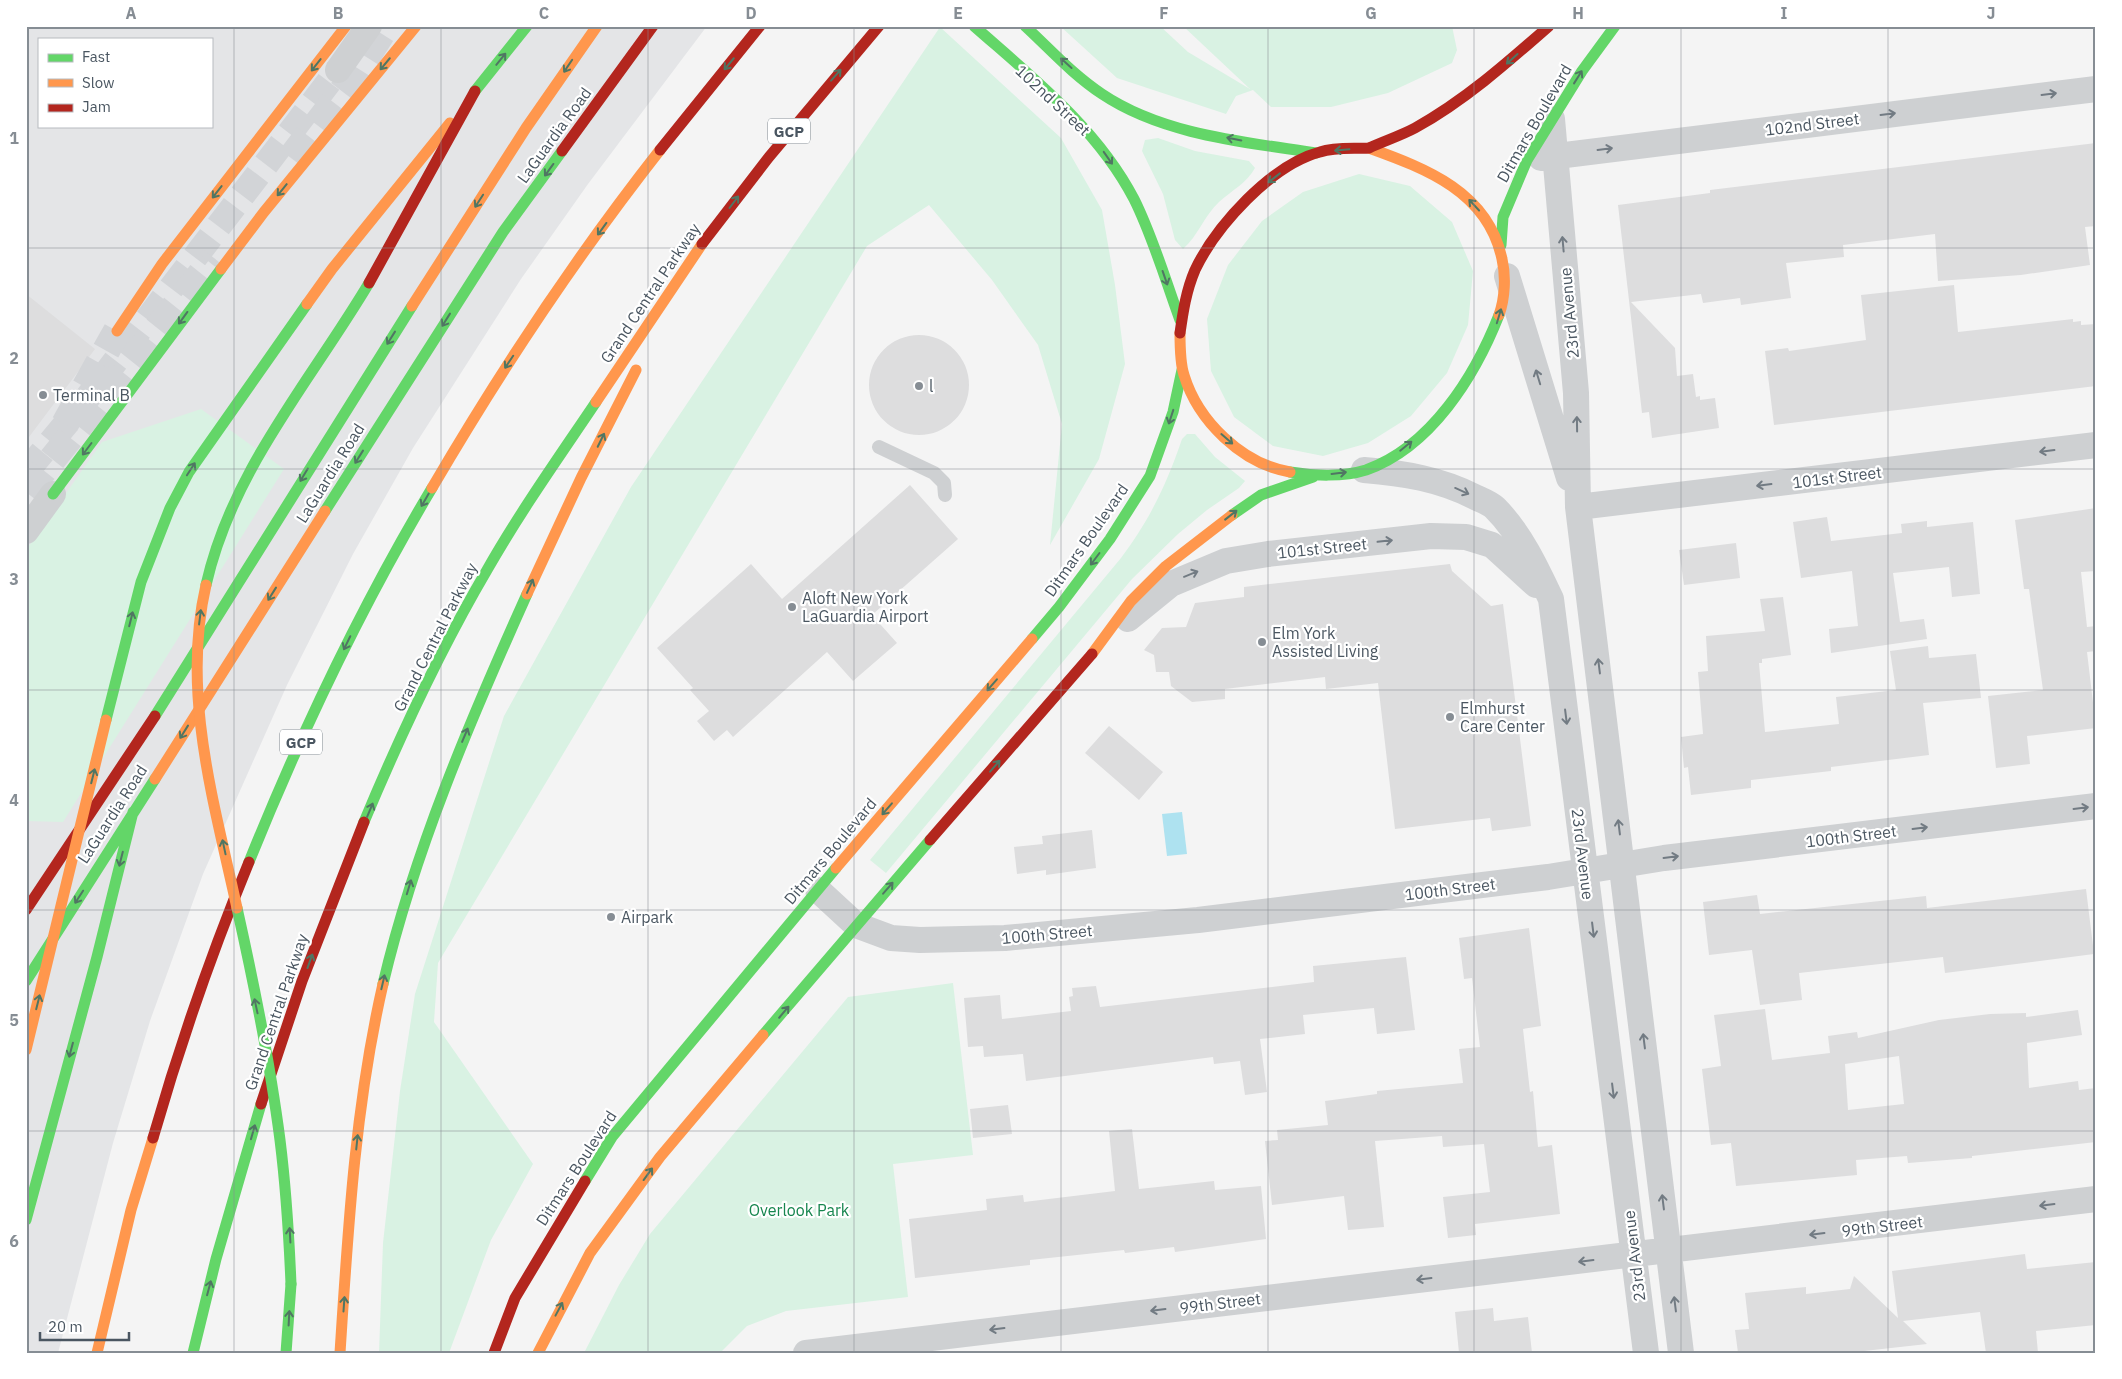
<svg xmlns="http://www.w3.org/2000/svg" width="2122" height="1379" viewBox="0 0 2122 1379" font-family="'IBM Plex Sans',sans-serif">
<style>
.airport{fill:#e4e5e7;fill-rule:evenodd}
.green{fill:#d9f2e3}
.water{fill:#aee2f0}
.building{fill:#ddddde;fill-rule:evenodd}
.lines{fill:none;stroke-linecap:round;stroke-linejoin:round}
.street-tunnel{stroke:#d2d4d7;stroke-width:26;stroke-dasharray:26 13;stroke-linecap:butt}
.secondary-tunnel{stroke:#d2d4d7;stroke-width:28;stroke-dasharray:28 14;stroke-linecap:butt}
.lane{stroke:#ced0d2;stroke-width:14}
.street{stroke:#ced0d2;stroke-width:26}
.fast{stroke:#63d668;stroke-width:11}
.slow{stroke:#ff974d;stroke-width:11}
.jam{stroke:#b3261e;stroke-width:11}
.fast-bridge{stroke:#63d668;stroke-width:11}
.slow-bridge{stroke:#ff974d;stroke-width:11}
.jam-bridge{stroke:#b3261e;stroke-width:11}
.oneway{stroke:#507663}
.oneway2{stroke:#727b83}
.grid{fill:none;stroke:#868d94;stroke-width:1;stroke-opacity:0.55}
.poi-dot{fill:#868d94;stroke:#fff;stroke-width:2}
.labels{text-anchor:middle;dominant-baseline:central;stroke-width:4.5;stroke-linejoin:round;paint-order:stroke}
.shield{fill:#fff;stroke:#808990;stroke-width:1}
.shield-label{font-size:15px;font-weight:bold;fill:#4a5661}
.street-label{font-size:16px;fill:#4a5661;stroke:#fff}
.poi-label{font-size:16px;fill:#4a5661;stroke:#fff;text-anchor:start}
.park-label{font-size:16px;fill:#17864f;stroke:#fff}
.neatline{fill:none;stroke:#868d94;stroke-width:2}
.grid-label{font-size:16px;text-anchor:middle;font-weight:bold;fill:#868d94}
</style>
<rect width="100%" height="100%" fill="#f4f4f4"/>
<!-- airport -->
<path class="airport" d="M26,26H707L588,184L521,279L413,448L353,554L287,685L203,874L150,1021L113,1143L58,1353H26ZM39,39H211V126H39Z"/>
<!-- green -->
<path class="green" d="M1060,26H1160L1188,52L1250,89L1183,26H1452L1457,50L1452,63L1388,93L1331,107H1271L1253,90L1236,96L1226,114L1117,78Z
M940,27L1061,138L1102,210L1115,285L1125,364L1099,459L1050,545L1062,424L1038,345L992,280L929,205L867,246L438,963L434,1022L533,1164L491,1240L449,1353H379L383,1243L400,1091L415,994L504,716L631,487Z
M1158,138L1195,151L1249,161L1255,168C1247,183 1231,191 1219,202C1204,216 1198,236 1183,249L1175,240L1163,194L1142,151L1145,140Z
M1359,174L1410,186L1452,222L1473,271L1468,325L1447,373L1411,416L1368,443L1323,456L1273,446L1234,417L1211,371L1207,319L1228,265L1262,221L1303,192Z
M201,409L284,469L63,822L26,821V550L102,442Z
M1187,434H1195L1215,457L1245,481L1239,488L1207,510L1178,534L1132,579L886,873L870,860L1121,558C1150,519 1166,486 1182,439Z
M953,983L973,1155L893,1164L908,1297L786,1311L747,1326L720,1353H584L619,1285L650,1234L848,997Z"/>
<!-- water -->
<path class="water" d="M1182,812L1187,854L1167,856L1162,814Z"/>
<!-- building -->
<path class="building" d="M2096,143V226L2085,227L2090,265L2021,275L1938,281L1935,234L1843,245L1844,257L1786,263L1791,298L1741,305L1740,298L1703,303L1701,294L1631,302L1675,348L1677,376L1693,374L1696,397L1700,396V400L1715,398L1719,428L1652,438L1649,412L1642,413L1618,205L1710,193V190Z
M1954,285L1958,332L2073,319V322L2081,321V325L2096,324V386L1774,425L1765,351L1788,348L1789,351L1866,340L1861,295Z
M26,294L95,349L26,441Z
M869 385a50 50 0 1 1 100 0a50 50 0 1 1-100 0Z
M910,485L958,539L872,615L897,643L853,681L827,652L733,737L727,730L714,741L697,721L709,711L690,690L693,688L657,648L751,564L782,599Z
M2096,508V571L2081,572L2087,627L2096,626V651L2087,652L2096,728L2027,736L2030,764L1996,768L1988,696L2043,690L2029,589H2024L2015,520Z
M1827,517L1831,541L1902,533L1901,524L1927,521V527L1973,522L1980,594L1952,597L1949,567L1893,573L1900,622L1924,619L1927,639L1831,653L1829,629L1858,626L1852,571L1801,578L1793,522Z
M1736,543L1740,578L1684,585L1679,550Z
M1450,564L1452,571L1491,606L1503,604L1531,826L1492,831L1490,818L1395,829L1378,683L1326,689L1325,677L1225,689V699L1192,702L1171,686L1169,672H1156L1154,655L1144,650L1162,628L1186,627L1195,603L1244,597V587Z
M1783,597L1791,655L1762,659V663H1759L1765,732L1839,724L1836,697L1896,690L1890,651L1928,646L1929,658L1976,654L1981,698L1923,703L1929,755L1831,767V771L1751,780V788L1691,795L1688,767L1684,768L1681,737L1703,734L1698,672L1708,671L1706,636L1765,631L1760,599Z
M1109,726L1163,772L1139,800L1085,753Z
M1092,830L1096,868L1046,875V870L1017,874L1014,847L1043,844L1042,836Z
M2086,889L2094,954L1945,973L1943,957L1799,973L1802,1000L1760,1005L1752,950L1709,955L1703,902L1757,895L1760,914L1926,896L1927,908Z
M1529,928L1541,1026L1523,1029L1530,1092L1533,1091L1538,1147L1552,1145L1560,1214L1475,1224L1476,1235L1448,1238L1443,1197L1490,1192L1484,1144L1443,1147L1442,1136L1375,1141L1384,1227L1348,1230L1344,1196L1272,1205L1265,1141L1278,1140L1277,1130L1328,1125L1325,1101L1377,1094V1091L1463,1083L1459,1049L1480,1047L1472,978L1464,979L1459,938Z
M1406,957L1415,1030L1377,1034L1374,1008L1303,1015L1305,1034L1260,1039L1267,1092L1245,1095L1240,1061L1214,1064L1213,1057L1026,1081L1023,1054L984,1057L983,1046L968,1047L964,998L1000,995L1002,1019L1071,1011L1069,997L1073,996L1072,988L1096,986L1100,1007L1314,982L1313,966Z
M1765,1009L1772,1060L1830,1053L1828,1036L1857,1032L1858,1038L1939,1020L1990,1014L2026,1013V1017L2078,1010L2082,1035L2027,1043L2029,1088L2078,1081L2079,1090L2096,1088V1142L1972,1156V1158L1908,1163L1907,1156L1856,1160L1857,1175L1736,1186L1731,1143L1711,1145L1702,1069L1721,1066L1714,1015ZM1899,1056L1904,1104L1848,1110L1845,1064Z
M1008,1105L1012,1134L973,1138L970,1109Z
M1132,1129L1139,1189L1214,1181L1215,1190L1261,1186L1266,1239L1175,1252L1174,1247L1125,1253L1124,1250L1030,1260V1265L915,1278L909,1219L987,1210L986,1199L1023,1195L1024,1202L1115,1191L1109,1131Z
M2025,1254L2027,1269L2096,1262V1325L2036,1331L2038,1353H1986L1980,1312L1903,1321L1927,1344L1846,1353H1738L1735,1330L1749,1329L1745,1293L1806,1287V1294L1850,1289L1854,1276L1898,1318L1892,1271Z
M1493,1308L1494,1321L1528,1317L1532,1353H1459L1455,1312Z"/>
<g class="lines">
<!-- street-tunnel -->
<path class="street-tunnel" d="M26,472L85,401L338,70"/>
<!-- secondary-tunnel -->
<path class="secondary-tunnel" d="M291,158L355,75L386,26
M65,424L117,331
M26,492L214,258"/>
<!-- lane -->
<path class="lane" d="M879,447L934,473L944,483L945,495"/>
<!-- street -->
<path class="street" d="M338,70L369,26
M1552,119L1576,393L1578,507L1681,1353
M1541,158L2096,89
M1507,276L1569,478
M1364,470C1403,473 1440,479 1475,497C1481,500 1490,503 1495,508C1520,533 1536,567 1551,599L1646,1353
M1578,507L2096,445
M26,531L53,494
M1128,619L1171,584L1226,561L1268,554L1431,536L1466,537L1492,545L1536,585
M818,890L856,925L891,938L920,940L1005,938L1198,920L1548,877L1664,858L2096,806
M806,1353L2096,1199"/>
<!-- fast -->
<path class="fast" d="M974,26C1033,78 1097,128 1134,199C1153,237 1165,279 1180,320
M1025,26C1050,49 1073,75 1102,94C1163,135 1245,142 1316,153
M475,91L527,26
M1501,245L1503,217L1527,160L1582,71L1615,26
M1290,472C1313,476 1344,477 1366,470C1431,447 1475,376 1499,315
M53,494L221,269
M325,511L503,232L562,151
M1232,515L1261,495L1313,477
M1032,639L1059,607L1110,539L1150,476L1173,412L1182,370
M155,716L412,306
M364,822C400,736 440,650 487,570C520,512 559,457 596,402
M249,862C301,733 361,607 432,488
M26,981L155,779
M383,984C415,849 470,721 527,594
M763,1035L930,840
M585,1181L612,1137L836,868
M26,1220L97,957L133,812
M193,1353L216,1259L261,1104
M286,1353L291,1284"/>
<!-- slow -->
<path class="slow" d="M1369,148C1427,169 1488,192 1502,259C1506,276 1505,298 1499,315
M221,269L264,212L416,26
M412,306L526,128L597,26
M117,331L162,264L346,26
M1180,333C1180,346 1180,363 1184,375C1198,421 1242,464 1290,472
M596,402L702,244
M432,488C501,370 576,257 660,150
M527,594L581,478L636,370
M1092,654L1131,601L1166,566L1232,515
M155,779L325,511
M836,868L1032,639
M97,1353L131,1210L153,1138
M340,1353C348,1229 355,1106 383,984
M538,1353L590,1253L660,1157L763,1035"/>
<!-- jam -->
<path class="jam" d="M1369,148C1384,141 1400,136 1415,128C1464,101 1507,63 1549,26
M660,150L760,26
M562,151L653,26
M702,244L769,157L879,26
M1180,333C1183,312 1186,291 1195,270C1216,226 1271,165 1320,152C1335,147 1353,149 1369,148
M930,840L1092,654
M26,910L155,716
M261,1104L302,981L364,822
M153,1138C180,1044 212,952 249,862
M494,1353L515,1298L585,1181"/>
<!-- fast-bridge -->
<path class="fast-bridge" d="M206,585C232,470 310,382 369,283
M106,720L141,582L170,508L189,472L307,304
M237,908C254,984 270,1062 280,1140C286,1188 289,1236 291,1284"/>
<!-- slow-bridge -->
<path class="slow-bridge" d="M307,304L332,269L450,123
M206,585C181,693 214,802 237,908
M26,1050L106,720"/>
<!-- jam-bridge -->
<path class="jam-bridge" d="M369,283L475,91"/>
</g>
<!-- one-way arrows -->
<defs><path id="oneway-shaft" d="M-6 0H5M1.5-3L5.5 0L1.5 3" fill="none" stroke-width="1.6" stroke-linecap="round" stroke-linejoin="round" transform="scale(1.25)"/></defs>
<g class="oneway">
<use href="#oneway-shaft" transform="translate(501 59) rotate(-51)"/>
<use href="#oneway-shaft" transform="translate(1512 59) rotate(138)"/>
<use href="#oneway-shaft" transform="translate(1066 63) rotate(-138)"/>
<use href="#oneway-shaft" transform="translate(385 64) rotate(130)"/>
<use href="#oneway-shaft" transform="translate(729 64) rotate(130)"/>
<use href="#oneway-shaft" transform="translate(316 65) rotate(128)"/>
<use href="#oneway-shaft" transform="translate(568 66) rotate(124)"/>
<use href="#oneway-shaft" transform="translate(836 75) rotate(-49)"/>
<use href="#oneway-shaft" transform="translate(1578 77) rotate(-58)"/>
<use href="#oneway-shaft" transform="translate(1234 139) rotate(-169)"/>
<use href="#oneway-shaft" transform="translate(1342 150) rotate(175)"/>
<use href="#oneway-shaft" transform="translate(1108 158) rotate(55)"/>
<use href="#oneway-shaft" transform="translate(549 170) rotate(126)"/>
<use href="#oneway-shaft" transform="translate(1274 178) rotate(142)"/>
<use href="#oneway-shaft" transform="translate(282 190) rotate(129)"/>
<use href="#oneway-shaft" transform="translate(217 192) rotate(128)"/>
<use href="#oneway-shaft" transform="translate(479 201) rotate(123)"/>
<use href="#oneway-shaft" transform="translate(734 202) rotate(-53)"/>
<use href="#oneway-shaft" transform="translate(1474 205) rotate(-133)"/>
<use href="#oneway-shaft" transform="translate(602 229) rotate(126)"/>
<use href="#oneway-shaft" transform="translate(1165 278) rotate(71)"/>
<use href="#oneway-shaft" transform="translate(1499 316) rotate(-73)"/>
<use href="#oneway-shaft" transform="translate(183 318) rotate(126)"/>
<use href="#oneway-shaft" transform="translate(446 320) rotate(122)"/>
<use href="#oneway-shaft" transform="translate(391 338) rotate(122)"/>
<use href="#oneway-shaft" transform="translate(509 362) rotate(124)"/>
<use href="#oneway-shaft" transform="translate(1171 417) rotate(108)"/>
<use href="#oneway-shaft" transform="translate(1227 439) rotate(41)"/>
<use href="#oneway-shaft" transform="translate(601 440) rotate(-64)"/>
<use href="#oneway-shaft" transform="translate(1406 446) rotate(-39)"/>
<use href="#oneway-shaft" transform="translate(87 449) rotate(127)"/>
<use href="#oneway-shaft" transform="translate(359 457) rotate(122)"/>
<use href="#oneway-shaft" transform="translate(191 469) rotate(-57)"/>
<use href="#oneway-shaft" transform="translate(1339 473) rotate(-7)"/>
<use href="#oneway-shaft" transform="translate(304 475) rotate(121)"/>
<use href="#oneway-shaft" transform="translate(425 500) rotate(120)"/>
<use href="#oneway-shaft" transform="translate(1231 515) rotate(-38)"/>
<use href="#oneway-shaft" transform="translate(1095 559) rotate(127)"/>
<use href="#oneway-shaft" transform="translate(530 586) rotate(-66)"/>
<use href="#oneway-shaft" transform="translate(272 594) rotate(122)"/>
<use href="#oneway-shaft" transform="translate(200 617) rotate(-83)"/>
<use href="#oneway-shaft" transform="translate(131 619) rotate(-76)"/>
<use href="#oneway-shaft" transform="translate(347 643) rotate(116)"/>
<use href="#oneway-shaft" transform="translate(992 685) rotate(131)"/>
<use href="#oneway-shaft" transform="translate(184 732) rotate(122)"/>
<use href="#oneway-shaft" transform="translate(465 735) rotate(-67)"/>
<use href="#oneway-shaft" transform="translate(995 766) rotate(-49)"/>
<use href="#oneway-shaft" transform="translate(93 776) rotate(-76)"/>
<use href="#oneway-shaft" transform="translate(887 809) rotate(131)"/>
<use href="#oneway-shaft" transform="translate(370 810) rotate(-67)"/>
<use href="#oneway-shaft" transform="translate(224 847) rotate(-102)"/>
<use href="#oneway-shaft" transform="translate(121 859) rotate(104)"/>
<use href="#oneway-shaft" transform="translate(409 887) rotate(-73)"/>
<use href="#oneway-shaft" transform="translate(888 888) rotate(-49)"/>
<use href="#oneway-shaft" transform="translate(79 897) rotate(123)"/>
<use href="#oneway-shaft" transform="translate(310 961) rotate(-70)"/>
<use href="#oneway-shaft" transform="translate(383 982) rotate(-77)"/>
<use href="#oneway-shaft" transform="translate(38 1002) rotate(-76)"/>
<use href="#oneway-shaft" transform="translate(256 1006) rotate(-102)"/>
<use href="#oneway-shaft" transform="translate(784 1012) rotate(-50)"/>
<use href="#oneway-shaft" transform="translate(71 1050) rotate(105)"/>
<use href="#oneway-shaft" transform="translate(253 1132) rotate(-74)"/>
<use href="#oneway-shaft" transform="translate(357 1142) rotate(-84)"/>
<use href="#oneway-shaft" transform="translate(648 1174) rotate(-54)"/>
<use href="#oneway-shaft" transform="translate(290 1235) rotate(-93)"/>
<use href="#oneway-shaft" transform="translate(209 1288) rotate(-75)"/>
<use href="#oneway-shaft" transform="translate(344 1304) rotate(-86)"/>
<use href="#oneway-shaft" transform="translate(559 1309) rotate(-62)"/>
<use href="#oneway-shaft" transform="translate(289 1318) rotate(-87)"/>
</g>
<g class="oneway2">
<use href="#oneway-shaft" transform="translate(2049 94) rotate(-7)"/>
<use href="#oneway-shaft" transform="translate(1888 114) rotate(-7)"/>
<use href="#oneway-shaft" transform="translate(1605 149) rotate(-7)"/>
<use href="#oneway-shaft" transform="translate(1563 244) rotate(-95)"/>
<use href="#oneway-shaft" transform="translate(1538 377) rotate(-107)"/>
<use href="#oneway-shaft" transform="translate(1577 424) rotate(-91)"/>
<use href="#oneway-shaft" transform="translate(2047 451) rotate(173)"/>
<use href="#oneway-shaft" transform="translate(1764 485) rotate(173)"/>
<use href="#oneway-shaft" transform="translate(1462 491) rotate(24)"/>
<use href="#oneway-shaft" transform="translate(1385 541) rotate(-6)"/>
<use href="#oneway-shaft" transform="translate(1191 574) rotate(-22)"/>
<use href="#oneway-shaft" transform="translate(1599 666) rotate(-97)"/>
<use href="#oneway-shaft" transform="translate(1566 717) rotate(83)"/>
<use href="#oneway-shaft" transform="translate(2081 808) rotate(-7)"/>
<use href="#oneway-shaft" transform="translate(1619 827) rotate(-97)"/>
<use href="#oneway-shaft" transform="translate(1920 828) rotate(-7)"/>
<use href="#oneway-shaft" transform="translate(1671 857) rotate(-7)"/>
<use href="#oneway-shaft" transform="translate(1593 930) rotate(83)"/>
<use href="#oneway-shaft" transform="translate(1644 1041) rotate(-97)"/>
<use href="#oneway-shaft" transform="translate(1613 1091) rotate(83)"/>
<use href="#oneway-shaft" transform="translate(1663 1202) rotate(-97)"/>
<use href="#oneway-shaft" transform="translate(2047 1205) rotate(173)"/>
<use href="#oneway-shaft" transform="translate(1817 1234) rotate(173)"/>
<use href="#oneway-shaft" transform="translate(1586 1261) rotate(173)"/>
<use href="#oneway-shaft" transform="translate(1424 1279) rotate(173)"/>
<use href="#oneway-shaft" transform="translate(1675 1304) rotate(-97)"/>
<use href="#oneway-shaft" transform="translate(1158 1310) rotate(173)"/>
<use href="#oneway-shaft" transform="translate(997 1329) rotate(173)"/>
</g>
<!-- grid -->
<path class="grid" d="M234,26V1353M441,26V1353M648,26V1353M854,26V1353M1061,26V1353M1268,26V1353M1474,26V1353M1681,26V1353M1888,26V1353M26,248H2096M26,469H2096M26,690H2096M26,910H2096M26,1131H2096"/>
<!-- markers -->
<g class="poi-dot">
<circle cx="919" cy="386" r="5"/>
<circle cx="43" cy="395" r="5"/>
<circle cx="792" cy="607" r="5"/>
<circle cx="1262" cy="642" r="5"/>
<circle cx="1450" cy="717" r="5"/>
<circle cx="611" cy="917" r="5"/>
</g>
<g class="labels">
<!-- shield labels -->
<g class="shield">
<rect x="768" y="118.5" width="42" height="25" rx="4"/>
<rect x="280" y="729.5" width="42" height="25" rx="4"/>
</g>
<g class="shield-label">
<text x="789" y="131">GCP</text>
<text x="301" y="742">GCP</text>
</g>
<!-- street labels -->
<g class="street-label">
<text transform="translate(1053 100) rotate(43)">102nd Street</text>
<text transform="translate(1534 123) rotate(-60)">Ditmars Boulevard</text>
<text transform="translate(1812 124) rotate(-7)">102nd Street</text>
<text transform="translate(554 135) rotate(-54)">LaGuardia Road</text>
<text transform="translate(650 293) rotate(-56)">Grand Central Parkway</text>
<text transform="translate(1569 313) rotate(-95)">23rd Avenue</text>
<text transform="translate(330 473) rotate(-58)">LaGuardia Road</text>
<text transform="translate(1837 477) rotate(-7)">101st Street</text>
<text transform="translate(1086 540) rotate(-55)">Ditmars Boulevard</text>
<text transform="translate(1322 548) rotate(-6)">101st Street</text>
<text transform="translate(435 637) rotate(-63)">Grand Central Parkway</text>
<text transform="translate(112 814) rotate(-57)">LaGuardia Road</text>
<text transform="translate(1851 836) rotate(-7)">100th Street</text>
<text transform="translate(830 851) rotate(-50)">Ditmars Boulevard</text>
<text transform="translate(1583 854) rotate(83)">23rd Avenue</text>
<text transform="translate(1450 889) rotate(-7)">100th Street</text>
<text transform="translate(1047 934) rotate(-5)">100th Street</text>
<text transform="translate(276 1012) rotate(-71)">Grand Central Parkway</text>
<text transform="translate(576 1168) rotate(-57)">Ditmars Boulevard</text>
<text transform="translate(1882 1226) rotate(-7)">99th Street</text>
<text transform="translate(1634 1256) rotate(-97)">23rd Avenue</text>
<text transform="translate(1220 1303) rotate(-7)">99th Street</text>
</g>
<!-- poi labels -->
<g class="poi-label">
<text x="929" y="386">l</text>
<text x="53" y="395">Terminal B</text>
<text x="802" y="598">Aloft New York<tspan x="802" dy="18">LaGuardia Airport</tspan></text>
<text x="1272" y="633">Elm York<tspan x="1272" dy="18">Assisted Living</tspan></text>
<text x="1460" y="708">Elmhurst<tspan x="1460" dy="18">Care Center</tspan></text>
<text x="621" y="917">Airpark</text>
</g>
<!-- park labels -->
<g class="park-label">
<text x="799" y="1210">Overlook Park</text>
</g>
</g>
<!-- border -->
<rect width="2122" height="1379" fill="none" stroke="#ffffff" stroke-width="55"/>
<!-- legend -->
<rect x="38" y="38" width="175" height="90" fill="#ffffff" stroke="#b7bbc0"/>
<rect x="48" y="54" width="25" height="8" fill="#63d668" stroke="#b7bbc0"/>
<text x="82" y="62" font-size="15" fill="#4a5661">Fast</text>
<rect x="48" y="79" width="25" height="8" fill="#ff974d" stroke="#b7bbc0"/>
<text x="82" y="88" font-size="15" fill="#4a5661">Slow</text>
<rect x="48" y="104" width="25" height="8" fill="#b3261e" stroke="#b7bbc0"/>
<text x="82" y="112" font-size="15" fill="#4a5661">Jam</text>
<!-- scale -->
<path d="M40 1332v8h89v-8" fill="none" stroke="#4a5661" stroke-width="2.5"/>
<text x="48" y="1332" font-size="15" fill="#4a5661" stroke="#ffffff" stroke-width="4" paint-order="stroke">20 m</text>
<rect x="28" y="28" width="2066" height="1324" class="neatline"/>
<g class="grid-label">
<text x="131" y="19">A</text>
<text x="338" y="19">B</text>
<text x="544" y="19">C</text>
<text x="751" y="19">D</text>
<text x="958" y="19">E</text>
<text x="1164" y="19">F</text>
<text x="1371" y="19">G</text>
<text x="1578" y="19">H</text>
<text x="1784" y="19">I</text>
<text x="1991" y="19">J</text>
<text x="14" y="144">1</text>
<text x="14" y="364">2</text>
<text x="14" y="585">3</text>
<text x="14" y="806">4</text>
<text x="14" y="1026">5</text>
<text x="14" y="1247">6</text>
</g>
</svg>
